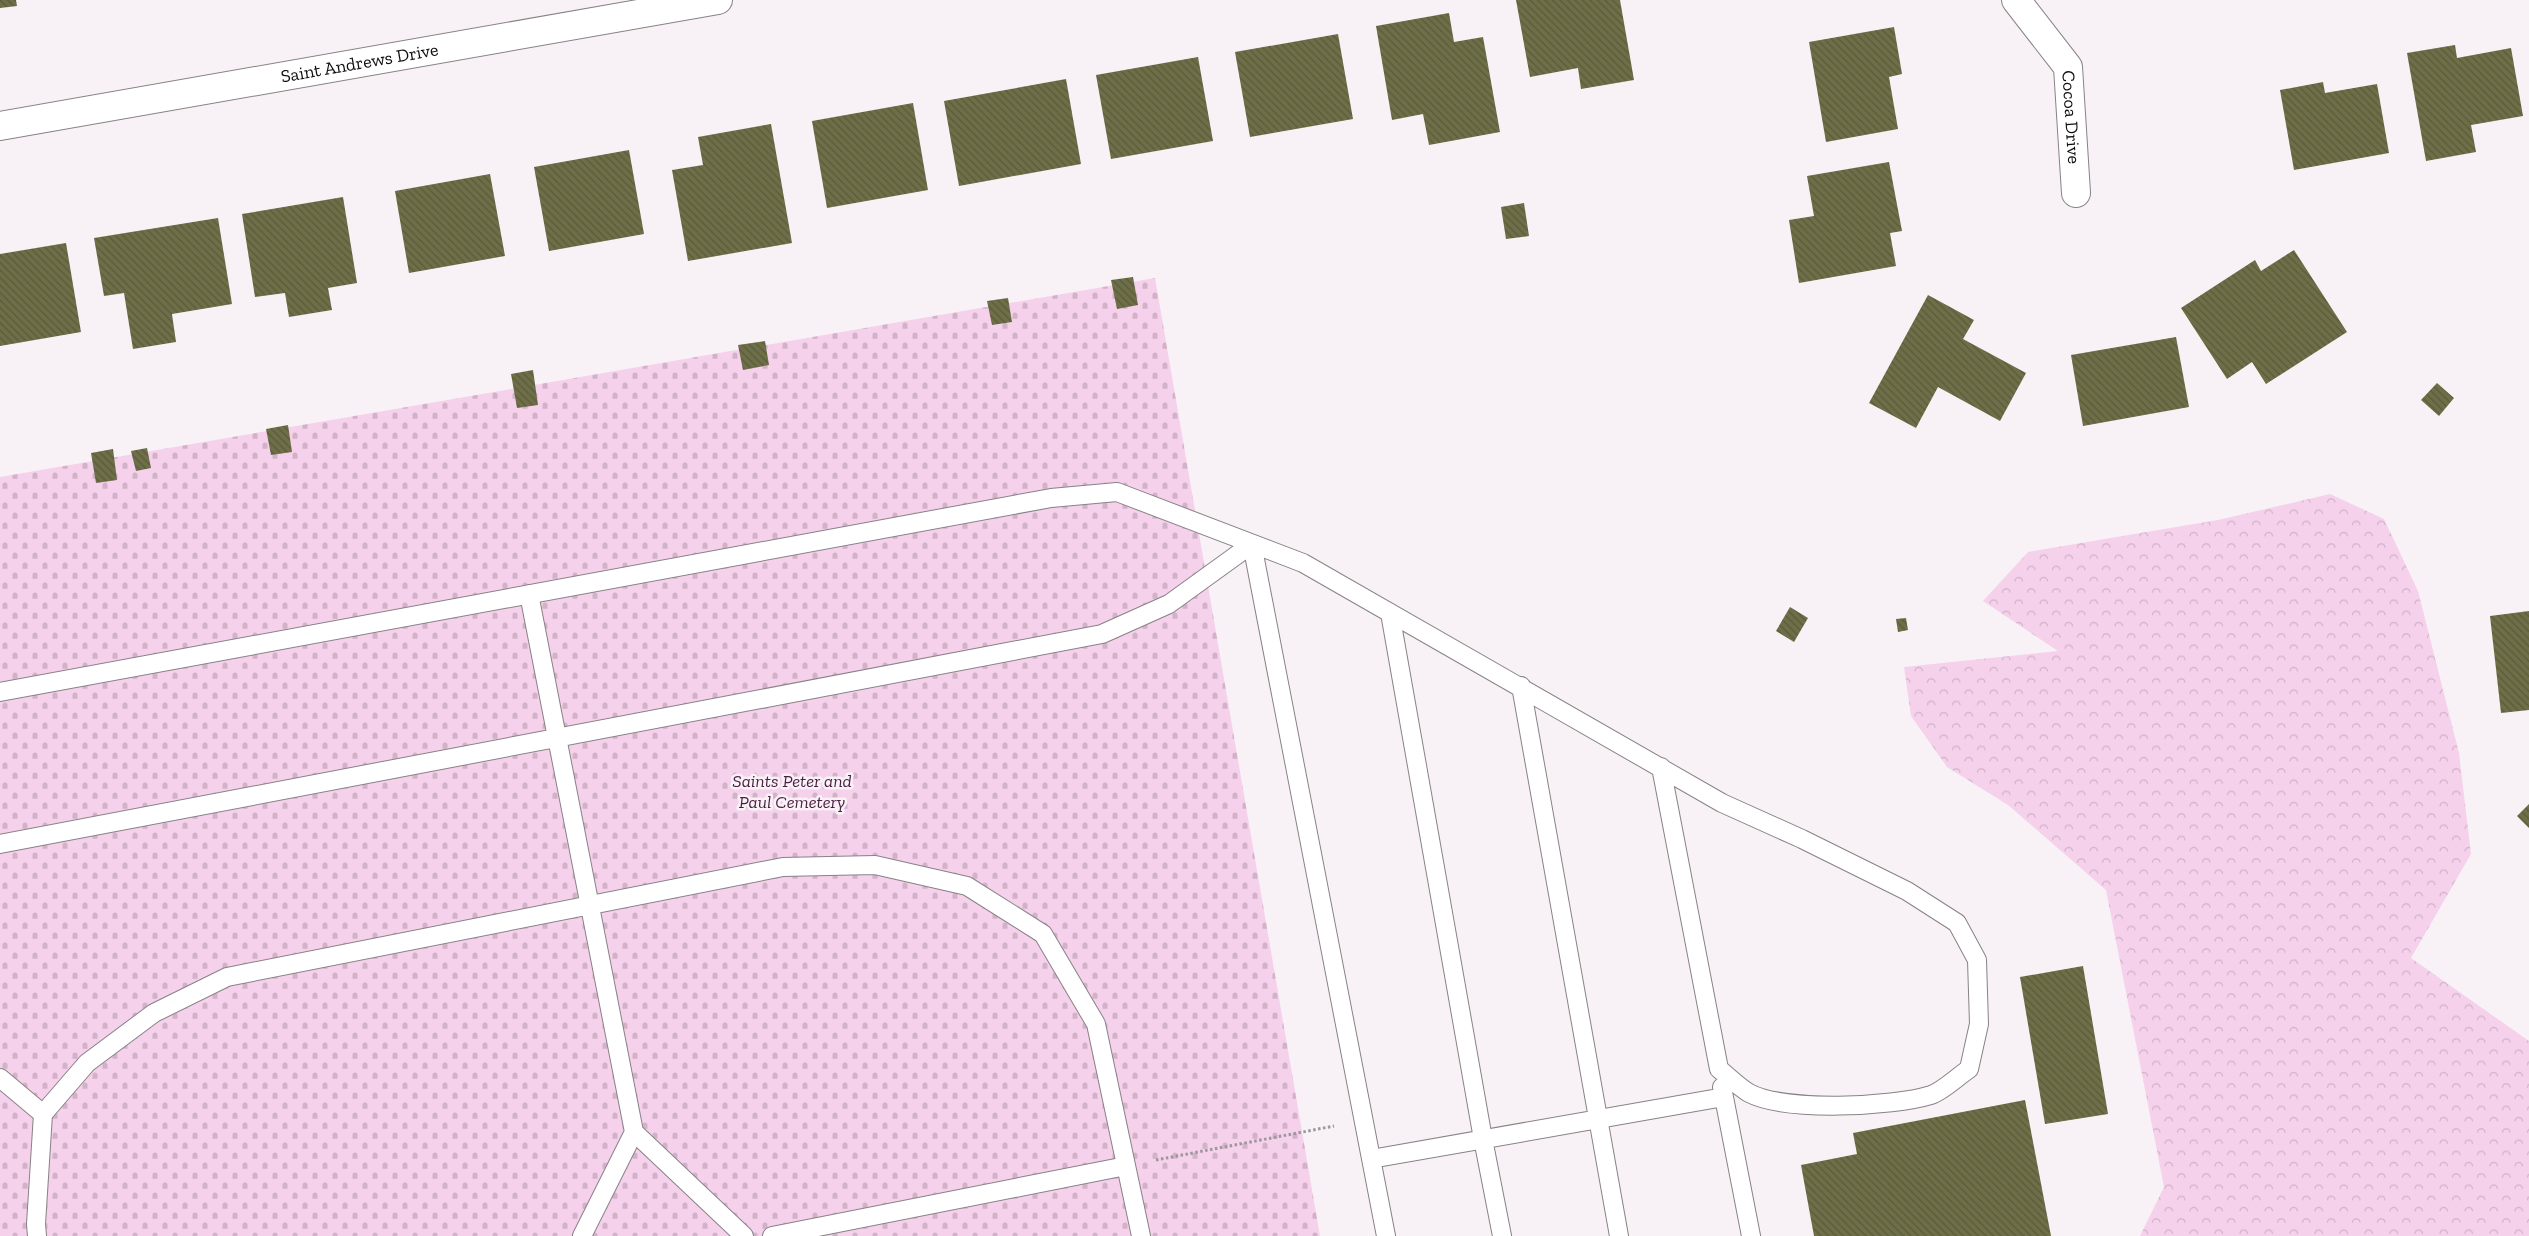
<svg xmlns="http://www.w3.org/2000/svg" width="2529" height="1236" viewBox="0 0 2529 1236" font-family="'Zilla Slab',serif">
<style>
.forest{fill:url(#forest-crowns)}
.cemetery{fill:url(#cemetery-stones)}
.building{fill:url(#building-back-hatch)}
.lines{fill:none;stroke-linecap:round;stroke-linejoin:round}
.lane-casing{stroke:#888286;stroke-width:20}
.street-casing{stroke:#888286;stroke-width:30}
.path{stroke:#9b979b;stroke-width:3;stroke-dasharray:2.5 2.5;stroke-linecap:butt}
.lane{stroke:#fff;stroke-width:18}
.street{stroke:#fff;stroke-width:28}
.labels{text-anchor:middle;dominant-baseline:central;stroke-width:5;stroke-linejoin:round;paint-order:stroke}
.street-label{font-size:18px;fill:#0f0d0f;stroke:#f8f2f7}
.park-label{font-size:18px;font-style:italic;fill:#4c1e43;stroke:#f8f2f7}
</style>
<defs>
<pattern id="forest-crowns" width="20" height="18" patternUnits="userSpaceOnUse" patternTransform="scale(1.25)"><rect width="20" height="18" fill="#f5d1eb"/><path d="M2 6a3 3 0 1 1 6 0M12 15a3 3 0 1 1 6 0" fill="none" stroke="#d1b2c8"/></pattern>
<pattern id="cemetery-stones" width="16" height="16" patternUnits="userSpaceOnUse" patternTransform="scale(1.25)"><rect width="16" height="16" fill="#f5d1eb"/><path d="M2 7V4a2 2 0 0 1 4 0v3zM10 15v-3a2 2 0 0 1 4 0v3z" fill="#d1b2c8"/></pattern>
<pattern id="building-back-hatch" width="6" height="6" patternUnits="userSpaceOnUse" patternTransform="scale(1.25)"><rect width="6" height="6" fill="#6e6f48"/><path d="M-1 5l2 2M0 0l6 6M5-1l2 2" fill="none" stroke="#595a3a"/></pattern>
</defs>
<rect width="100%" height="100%" fill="#f8f2f7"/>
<!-- forest -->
<path class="forest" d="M2330,494L2384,519L2418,591L2459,753L2471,854L2411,958L2529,1041V1236H2140L2164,1187L2106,890L2008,805L1947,767L1911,716L1904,667L2058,651L1983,601L2028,552L2218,520Z"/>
<!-- cemetery -->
<path class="cemetery" d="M1155,278L1320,1236H0V477Z"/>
<!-- building -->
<path class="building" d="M0,0H16L17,6L0,8Z
M1516,0H1620L1634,80L1581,89L1578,68L1530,77Z
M1449,13L1454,42L1483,37L1500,132L1429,145L1423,114L1392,120L1376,26Z
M1894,27L1902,74L1889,77L1898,129L1826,142L1809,42Z
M1338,34L1353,119L1250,137L1235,52Z
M2455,45L2457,58L2511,48L2523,116L2471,125L2476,152L2426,161L2407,53Z
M1198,57L1213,141L1111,159L1096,75Z
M1066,79L1081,164L959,186L944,101Z
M2323,82L2325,93L2377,84L2389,153L2294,170L2280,90Z
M913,103L928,190L827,208L812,121Z
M771,124L792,243L688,261L672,170L703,165L698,137Z
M629,150L644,234L549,251L534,167Z
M1889,162L1902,231L1890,233L1896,266L1799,283L1789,220L1814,216L1807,176Z
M490,174L505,256L409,273L395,191Z
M343,197L357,283L328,288L332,310L289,317L285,293L255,297L242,214Z
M1524,203L1529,236L1506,239L1501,207Z
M218,218L232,304L172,314L176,342L133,349L124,293L104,296L94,238Z
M66,243L81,332L0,346V254Z
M2294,250L2347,332L2266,384L2252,362L2227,379L2181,308L2255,260L2261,271Z
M1133,277L1138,305L1117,309L1111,280Z
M1928,295L1974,320L1963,339L2026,373L2000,421L1938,387L1916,428L1869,403Z
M1008,298L1012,322L992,325L987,301Z
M2176,337L2189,407L2083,426L2071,355Z
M765,341L769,365L743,370L738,345Z
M533,370L538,405L517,408L511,374Z
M2437,383L2454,398L2439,416L2421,400Z
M288,425L292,452L271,455L266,429Z
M147,448L151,468L136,471L131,451Z
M113,449L117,480L96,483L91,453Z
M1790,607L1808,618L1794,642L1776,631Z
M2529,611V710L2501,713L2490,616Z
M1906,618L1908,630L1898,632L1896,619Z
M2529,804V828L2517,816Z
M2083,966L2108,1114L2045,1124L2020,977Z
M2025,1100L2051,1236H1814L1801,1165L1857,1154L1853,1133Z"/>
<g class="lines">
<!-- lane casing -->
<g class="lane-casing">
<path id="lane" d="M529,594L634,1132L744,1236
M1390,613L1483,1139L1502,1236
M1521,686L1619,1236
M0,692L1051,498L1117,492L1303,563L1722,803L1802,839L1907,891L1957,923L1977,960L1979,1024L1969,1069C1957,1077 1943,1091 1931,1095C1892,1107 1785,1112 1749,1093C1739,1087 1729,1077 1719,1069L1661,767
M0,844L1102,634L1169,604L1252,544L1386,1236
M0,1078L43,1114
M1722,1087L1751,1236
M1371,1159L1724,1097
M37,1236L36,1224L43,1114L87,1063L154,1013L227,977L783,867L875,865L967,886L1043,934L1096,1024L1141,1236
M582,1236L634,1132
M772,1236L1126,1166"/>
</g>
<!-- street casing -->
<g class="street-casing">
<g id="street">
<path id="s1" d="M2016,0L2068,67L2076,193"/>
<path id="s2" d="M0,126L718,0"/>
</g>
</g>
<!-- path -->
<path class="path" d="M1156,1160L1334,1126"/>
<!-- lane -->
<use href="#lane" class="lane"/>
<!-- street -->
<use href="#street" class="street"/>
</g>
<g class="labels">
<!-- street labels -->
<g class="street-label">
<text stroke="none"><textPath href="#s2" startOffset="365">Saint Andrews Drive</textPath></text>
<text stroke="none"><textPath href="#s1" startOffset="135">Cocoa Drive</textPath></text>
</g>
<!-- park labels -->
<g class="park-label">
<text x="792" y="781">Saints Peter and<tspan x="792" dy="21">Paul Cemetery</tspan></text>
</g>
</g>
</svg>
